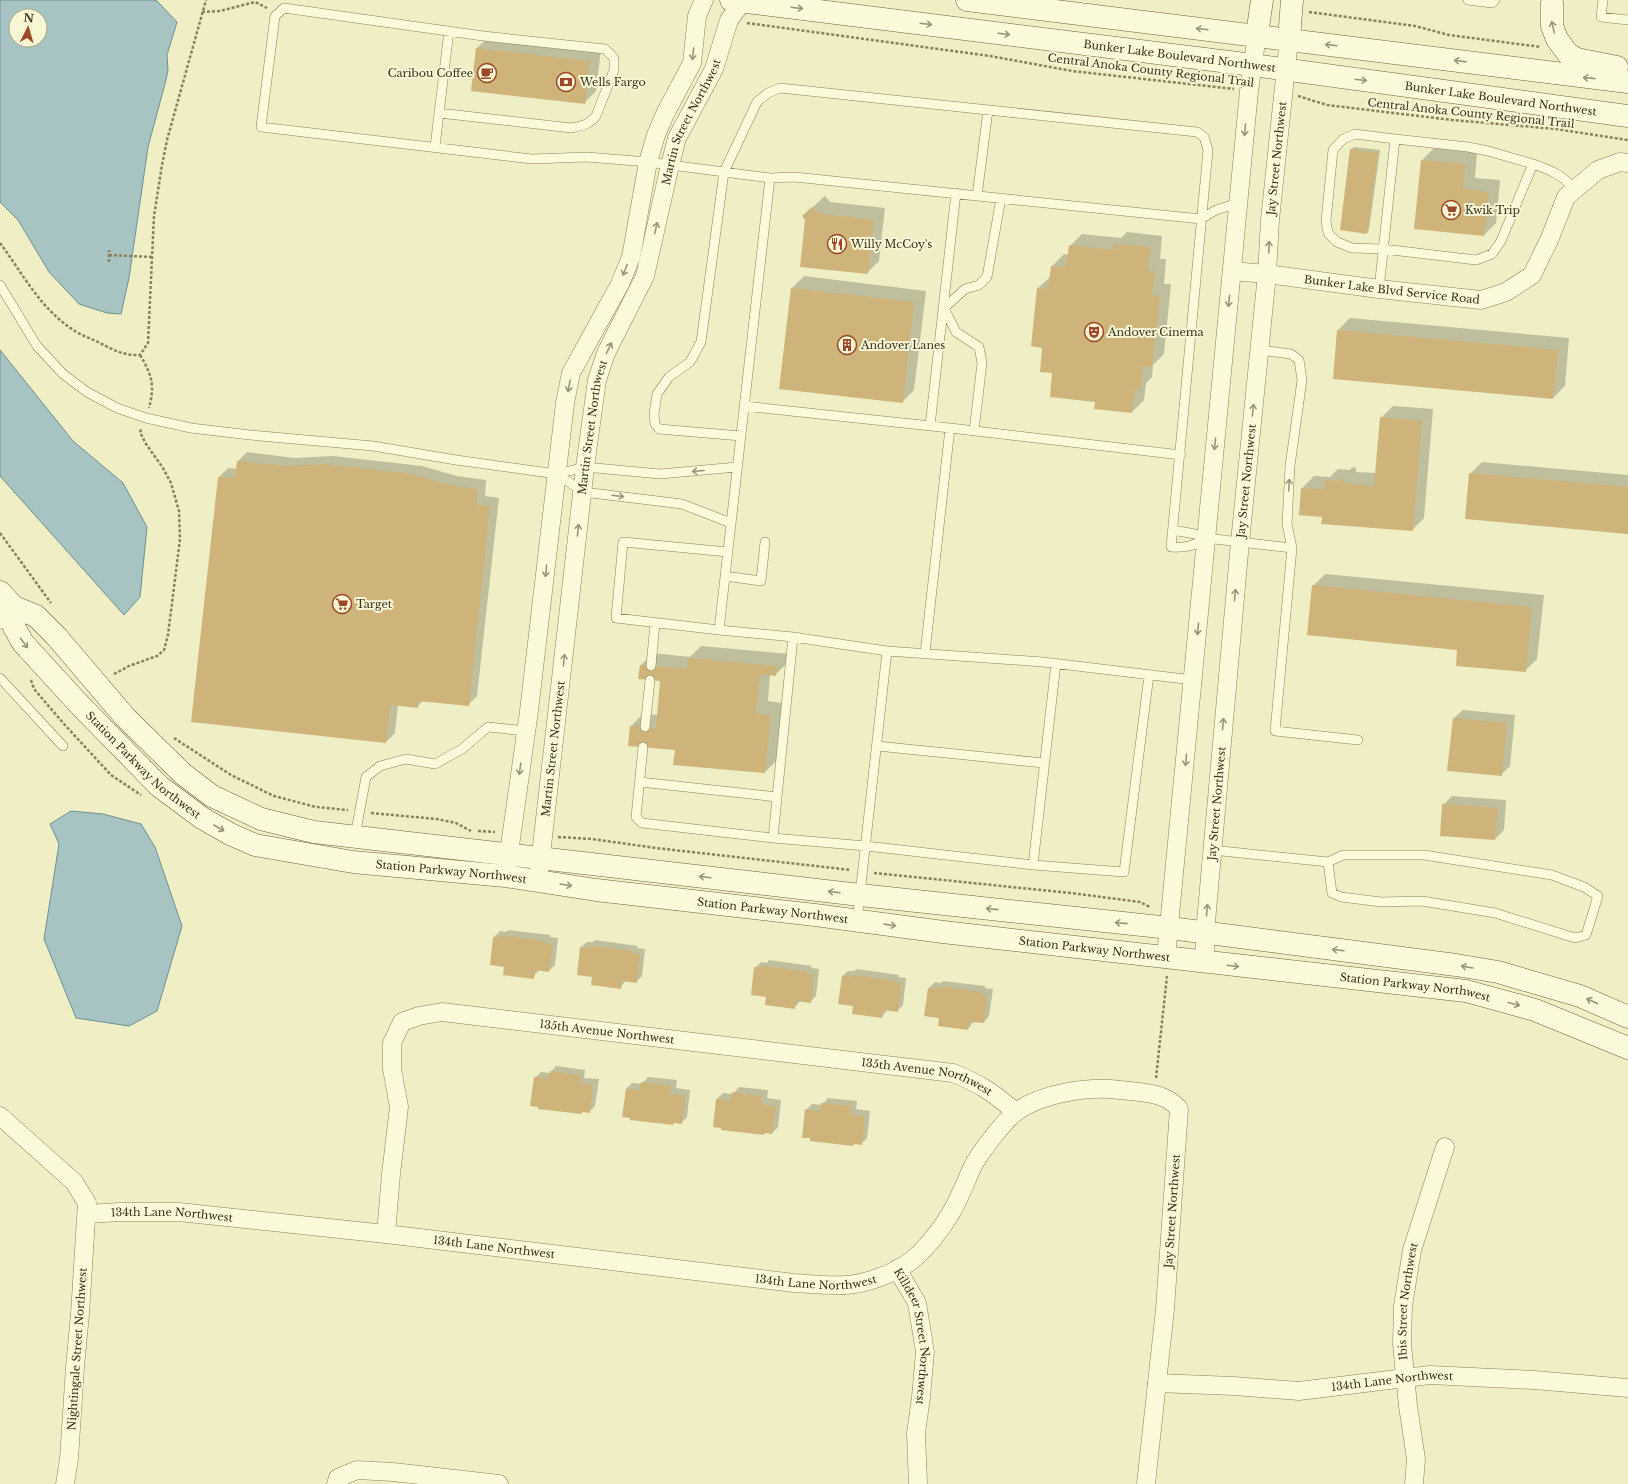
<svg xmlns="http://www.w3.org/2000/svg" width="1628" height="1484" viewBox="0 0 1628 1484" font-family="'Libre Baskerville',serif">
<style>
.water{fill:#a7c3c2;stroke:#6d9192;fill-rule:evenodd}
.shadow{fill:#0003}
.building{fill:#ceb47a}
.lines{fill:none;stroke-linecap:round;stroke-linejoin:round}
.lane-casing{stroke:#8b815b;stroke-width:10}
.street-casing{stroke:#8b815b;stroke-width:19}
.secondary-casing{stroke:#6d623e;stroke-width:23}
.path{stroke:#8b815b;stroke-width:2.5;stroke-dasharray:3 2;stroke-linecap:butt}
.lane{stroke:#faf9d9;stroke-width:9}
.street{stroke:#faf9d9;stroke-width:18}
.secondary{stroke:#faf9d9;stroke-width:22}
.oneway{stroke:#9a967c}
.labels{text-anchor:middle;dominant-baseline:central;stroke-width:4;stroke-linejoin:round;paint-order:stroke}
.street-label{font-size:11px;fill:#3b341f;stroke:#f7f6d5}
.poi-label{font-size:11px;fill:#3b341f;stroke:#f7f6d5;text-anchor:start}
</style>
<rect width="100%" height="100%" fill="#efeec5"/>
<!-- water -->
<path class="water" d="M0,0H153L157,1L177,22L167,55L168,70L166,80L148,147L129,278L121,314L107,313L79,304L49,272L18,220L0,202ZM16,16H40V40H16Z
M0,350L73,441L123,483L147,527L140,597L124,615L0,476Z
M71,811L103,814L141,824L155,847L182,926L157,1011L129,1026L76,1018L44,939L59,844L50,824Z"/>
<!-- shadow -->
<path class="shadow" d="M489,36L601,49L596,91L584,103L472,90L477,48Z
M1354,147L1380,150L1369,230L1367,233L1351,149Z
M1434,148L1477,153L1475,178L1500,180L1496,223L1484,235L1422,160Z
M825,196L830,202L885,208L879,261L867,273L803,216Z
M1127,232L1162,236L1160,259H1166L1164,284H1171L1164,354L1153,365L1152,377L1146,383L1144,400L1132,412L1096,401L1053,372L1043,347L1038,288L1051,276L1052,266L1064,254L1069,255L1070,246L1082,234L1121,238Z
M804,276L926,291L914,390L902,402L792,288Z
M1350,318L1569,338L1565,386L1553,398L1334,378L1338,330Z
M1393,406L1433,409L1424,518L1412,530L1323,516L1302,488L1314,476L1330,477L1338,469L1350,470L1352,467L1356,468V472L1376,473L1381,418Z
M247,452L295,458L333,456L422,466L457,476L486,480L485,496L499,498L477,696L468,705L423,701L417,707L398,705L395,733L386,742L193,721L219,477L228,468L237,469L238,461Z
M1482,462L1628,475V533L1470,474Z
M1325,574L1544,595L1537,659L1525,671L1458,649L1313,586Z
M701,646L789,654L788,662L776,674H770L768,701L782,703L777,760L765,772L674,764L676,749L631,726L643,714L658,715L661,680L641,665L653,653L690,657Z
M1463,710L1515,715L1510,766L1501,775L1454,718Z
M1452,796L1506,800L1504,830L1495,839L1443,805Z
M508,930L550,935V937L558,938L555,965L549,971L539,970L533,977L505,966L491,964L494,937L500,931L506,932Z
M595,940L638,946L637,948L645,949L642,976L636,982L626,980L620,988L593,976L581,947L587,942H593Z
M769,960L812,966L811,968L819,969L816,996L810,1002L800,1001L794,1008L767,996L755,968L761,962L767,963Z
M857,969L899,975L898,977L906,978L903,1005L897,1011L888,1009L882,1017L854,1005L842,976L848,971H854Z
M943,981L985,986V988L993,989L989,1016L984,1022L974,1021L968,1029L940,1017L929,988L935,982L941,983Z
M556,1066L585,1070L584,1078L599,1079L595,1106L589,1112L583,1111L581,1113L535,1078L541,1072L550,1073Z
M648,1077L677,1080L676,1088L690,1090L687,1117L681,1123L675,1122L673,1124L623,1116L626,1089L632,1083L642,1084Z
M739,1087L768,1090L767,1098L781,1100L778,1127L772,1133L766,1132L764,1134L714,1126L717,1099L723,1093L733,1094Z
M828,1098L857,1101L856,1109L870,1111L867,1138L861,1144L806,1110L812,1104L822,1105Z"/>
<!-- building -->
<path class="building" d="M476,48L590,61L585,104L471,91Z
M1350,149L1378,153L1367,234L1340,230Z
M1421,160L1465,164L1463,189L1489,192L1484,236L1414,229Z
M812,207L818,213L874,220L868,274L800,267L805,220L802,216Z
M1114,244L1151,247L1148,270L1155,271L1152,295L1160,296L1152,367L1143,366L1140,390H1135L1132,413L1094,409L1095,402L1050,397L1052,373L1040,372L1042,348L1031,346L1037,288L1048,289L1051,266L1066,267L1069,245L1113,250Z
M791,288L914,302L903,403L779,389Z
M1337,330L1558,350L1553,399L1333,379Z
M1380,417L1422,421L1413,531L1321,524L1322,517L1299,515L1301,488L1325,490V480L1339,481V479L1345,480L1344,483L1374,486Z
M237,461L286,466L324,464L413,474L448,485L478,489L476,505L490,506L469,706L418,701V708L390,705L386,743L191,722L218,477L235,478Z
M1469,473L1628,487V534L1465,519Z
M1312,585L1532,607L1526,672L1456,666L1457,650L1307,635Z
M688,658L777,666L776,676L760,674L756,713L771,715L765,773L673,765L675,750L628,746L630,726L656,728L660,681L638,679L640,665L687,669Z
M1453,718L1507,723L1502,776L1447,771Z
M1442,804L1498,808L1495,840L1440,836Z
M501,935L545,941V943L553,944L549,972L535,970L534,979L503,975L504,967L490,965L493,937L501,938Z
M589,946L632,951V953L640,954L637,983L622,981L621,989L591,985L592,977L577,975L580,947L588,948Z
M763,966L806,971V973L814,974L811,1003L796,1001L795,1009L765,1005L766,997L751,995L754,967L762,968Z
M850,975L894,980L893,982L901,983L898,1012L883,1010L882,1018L852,1014L853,1006L838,1004L842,976L850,977Z
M936,986L980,992L979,994L987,995L984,1023L969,1022L968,1030L938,1026L939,1018L924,1016L928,988L936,989Z
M550,1071L580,1075L579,1083L593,1085L590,1113L582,1112V1114L538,1109V1107L530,1106L534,1077L548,1079Z
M641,1082L671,1086L670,1094L685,1096L682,1124L674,1123L673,1125L630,1120V1118L622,1117L626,1089L640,1090Z
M732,1092L762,1096L761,1104L776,1106L772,1134L765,1133L764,1135L721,1130V1128L713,1127L716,1099L731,1100Z
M821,1103L851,1106L850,1115L865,1116L862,1145L854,1144L853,1146L810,1141V1138H802L805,1109L820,1111Z"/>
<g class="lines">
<!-- lane casing -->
<g class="lane-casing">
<path id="lane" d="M1468,0L1492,3L1495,0
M1603,0L1601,17L1628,20
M439,113L449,31
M435,147L439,113L571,128C581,126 589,125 596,116L614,70V58L605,49L483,36L284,8L275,16L261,127L532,159L587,157L648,162L770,178L719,630L793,637L887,651L1043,662L1193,680
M1533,164C1553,171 1560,174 1575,189
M770,178L794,177L1201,219L1216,210L1238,203
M977,196L988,110
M0,285L37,346L63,374L87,392L117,408L146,418L191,428L250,435L373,446L456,460L557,474L585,467L660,474L737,467
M1379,289L1395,139L1355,134L1343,139L1333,150L1326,221L1328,233L1337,242L1352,248L1383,249L1476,260L1492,254L1501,241L1533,164L1488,151L1468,147L1395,139
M1259,350L1291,354L1299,360L1302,380L1290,466L1287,524L1292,548
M744,406L950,428L925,653
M930,426L956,193
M950,428L1181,455
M974,431L982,363L979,347L956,332L944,308L965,289L979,285L987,277L1001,198
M741,436L659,429L655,424L654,414L657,394L669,377L690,362L701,342L724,172L757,102L768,93L780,88L1197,132L1204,137L1208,150L1171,547C1185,548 1195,546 1206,538L1195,534L1173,530
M557,474L583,492L682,504L731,523
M1206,538L1292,548L1275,731L1358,740
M725,576L761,581L765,542
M719,630L616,618L623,542L728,552
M793,637L773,838L866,846L1033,865
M1056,663L1033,865L1124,872L1149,675
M651,666L655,623
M0,678L63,746
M645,727L650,680
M877,746L1044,763
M643,747L636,817L642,823L773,838
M640,782L777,797
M355,836L366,777L380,766L406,759L435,764L462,749L488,727L526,731
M1212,850L1328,862L1343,855H1424L1552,875L1584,887L1598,896L1586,935L1575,938L1495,913L1422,901L1381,902L1341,897L1332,893L1328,862
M857,921L887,651"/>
</g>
<!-- street casing -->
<g class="street-casing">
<g id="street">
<path id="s1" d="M1232,271L1267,274L1379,289L1481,300L1506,292L1532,275L1550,238L1566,197L1598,170L1620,162L1628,163"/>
<path d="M0,620L14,607"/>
<path d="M507,867L529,711L565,403L571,373L620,284L631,257L648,162L656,135L665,114L692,63L697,16L704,0"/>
<path id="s2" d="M538,881L585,467L597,380L606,353L645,276L670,165L677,138L714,69L729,20L743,1"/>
<path d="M1166,957L1249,91L1257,35"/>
<path id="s3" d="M1205,962V933L1240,542L1267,274L1270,220L1289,39"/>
<path d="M0,1116L74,1182L87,1203L80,1314L75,1367L69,1459L65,1484"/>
<path id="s4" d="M87,1214L120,1212H179L386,1234L794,1283C811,1284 828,1286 845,1285C866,1284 896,1273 912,1260C926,1249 942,1228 951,1213C960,1198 966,1180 974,1164C982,1150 1004,1121 1016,1112C1042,1093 1089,1086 1120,1090C1140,1092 1166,1092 1179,1109L1165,1309L1146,1484"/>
<path id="s5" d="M386,1234L391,1174L399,1107L392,1069V1043L402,1022L419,1016L442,1012L953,1073C981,1084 993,1093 1016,1112"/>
<path id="s6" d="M897,1269L917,1303L925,1352L921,1397L916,1433L918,1484"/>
<path id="s7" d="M1157,1383L1234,1386L1299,1391L1430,1375L1534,1380L1628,1388"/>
<path d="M336,1484L338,1478L357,1470L393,1472L499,1484"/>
<path id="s8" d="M1414,1484L1416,1459L1408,1406L1402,1344L1403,1306L1412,1250L1445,1147"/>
</g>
</g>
<!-- secondary casing -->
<g class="secondary-casing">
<g id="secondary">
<path id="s9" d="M731,0L1253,65L1628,116"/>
<path d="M967,0L1628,82"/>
<path d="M1552,3V26L1557,39L1568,54L1577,59L1617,67"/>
<path d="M1257,35L1262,0"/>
<path d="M1289,39L1292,0"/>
<path d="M0,592L14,607L36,616L56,636L125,717L183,774L212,796L261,819L314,832L860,895L1170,928L1456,965L1498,972L1580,996L1628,1017"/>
<path id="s10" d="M14,607V627L23,643L77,702L159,786L202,818L230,834L255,845L353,862L505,876L596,890L815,915L943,932L1466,991L1535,1010L1628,1048"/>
</g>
</g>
<!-- path -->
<path class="path" d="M202,12L220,11L255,2L267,8
M1309,12L1415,26L1449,35L1541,47
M747,23L990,56L1072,71L1234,89
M1298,96L1327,105L1452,120L1556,129L1628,140
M0,243C23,274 41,310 75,331C83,336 92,339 100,343C113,350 125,356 140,355L148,343L154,216L162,165L167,140L206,0
M109,255L152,257
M109,262V250
M140,355C152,375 155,385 149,408
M0,533L51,603
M114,674L129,666L157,656L164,650L168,635L180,539L179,511L171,483L163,468L146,444L140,432L142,428
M31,680L34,689L64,724L111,775L141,795
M174,738L231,775L274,796L316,807L348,810
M371,813L437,819L456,823L471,831
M478,831L495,832
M558,837L592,839L656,848L851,870
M874,873L1071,893L1140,902L1150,907
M1156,1078L1167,976"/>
<!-- lane -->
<use href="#lane" class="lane"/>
<!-- street -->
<use href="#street" class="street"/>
<!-- secondary -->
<use href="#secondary" class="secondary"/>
</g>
<!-- one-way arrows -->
<defs><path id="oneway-shaft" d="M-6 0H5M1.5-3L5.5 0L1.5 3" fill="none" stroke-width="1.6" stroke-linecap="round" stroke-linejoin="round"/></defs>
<g class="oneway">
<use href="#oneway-shaft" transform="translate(797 8) rotate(7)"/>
<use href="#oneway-shaft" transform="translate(926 24) rotate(7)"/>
<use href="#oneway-shaft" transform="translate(1553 27) rotate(-103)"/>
<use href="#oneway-shaft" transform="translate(1202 29) rotate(-173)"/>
<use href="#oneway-shaft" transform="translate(1004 34) rotate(7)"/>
<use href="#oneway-shaft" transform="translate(1331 45) rotate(-173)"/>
<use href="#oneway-shaft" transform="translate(693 54) rotate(96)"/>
<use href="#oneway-shaft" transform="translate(1460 61) rotate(-172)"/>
<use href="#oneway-shaft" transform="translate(1589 78) rotate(-174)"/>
<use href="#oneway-shaft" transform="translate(1361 80) rotate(7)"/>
<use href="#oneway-shaft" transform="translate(1245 130) rotate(95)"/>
<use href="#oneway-shaft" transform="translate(656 228) rotate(-77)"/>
<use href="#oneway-shaft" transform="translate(1269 247) rotate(-87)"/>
<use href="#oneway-shaft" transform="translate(625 270) rotate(112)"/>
<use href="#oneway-shaft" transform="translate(1229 301) rotate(96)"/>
<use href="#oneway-shaft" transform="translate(609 348) rotate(-64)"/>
<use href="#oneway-shaft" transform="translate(569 386) rotate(101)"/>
<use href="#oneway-shaft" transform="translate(1253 410) rotate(-84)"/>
<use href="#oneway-shaft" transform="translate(1215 444) rotate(96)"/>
<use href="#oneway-shaft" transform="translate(698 471) rotate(175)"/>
<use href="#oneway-shaft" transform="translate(1289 485) rotate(-87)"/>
<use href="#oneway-shaft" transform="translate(618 496) rotate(7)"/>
<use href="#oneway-shaft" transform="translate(578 530) rotate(-84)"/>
<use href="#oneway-shaft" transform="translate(546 571) rotate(96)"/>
<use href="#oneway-shaft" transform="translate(1235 595) rotate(-85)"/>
<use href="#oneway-shaft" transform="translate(1198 629) rotate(95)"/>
<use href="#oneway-shaft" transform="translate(24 643) rotate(53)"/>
<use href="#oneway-shaft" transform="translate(564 660) rotate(-84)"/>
<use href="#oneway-shaft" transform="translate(1223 724) rotate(-85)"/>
<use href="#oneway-shaft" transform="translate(1186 760) rotate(95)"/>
<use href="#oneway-shaft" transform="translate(520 769) rotate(98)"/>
<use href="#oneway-shaft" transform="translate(219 828) rotate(30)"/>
<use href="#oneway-shaft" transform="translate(705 877) rotate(-173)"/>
<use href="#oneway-shaft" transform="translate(566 885) rotate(9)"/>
<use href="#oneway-shaft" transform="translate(834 892) rotate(-173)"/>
<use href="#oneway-shaft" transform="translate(992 909) rotate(-174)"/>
<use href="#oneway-shaft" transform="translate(1207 910) rotate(-85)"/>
<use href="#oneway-shaft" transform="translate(1121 923) rotate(-174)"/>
<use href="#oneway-shaft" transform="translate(890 925) rotate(8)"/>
<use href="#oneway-shaft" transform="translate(1338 950) rotate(-173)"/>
<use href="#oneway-shaft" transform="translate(1233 966) rotate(7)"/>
<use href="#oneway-shaft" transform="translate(1467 967) rotate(-170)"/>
<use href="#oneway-shaft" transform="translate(1592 1001) rotate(-156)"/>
<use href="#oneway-shaft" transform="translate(1514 1004) rotate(15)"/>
</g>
<!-- icons -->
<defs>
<g id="cafe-ring" transform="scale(1)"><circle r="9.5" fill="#f7f6d5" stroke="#9c4729" stroke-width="1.5"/><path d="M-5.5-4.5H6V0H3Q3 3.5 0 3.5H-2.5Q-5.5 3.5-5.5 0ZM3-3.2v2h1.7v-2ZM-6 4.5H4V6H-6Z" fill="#9c4729"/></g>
<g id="bank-ring" transform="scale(1)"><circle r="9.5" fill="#f7f6d5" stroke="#9c4729" stroke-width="1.5"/><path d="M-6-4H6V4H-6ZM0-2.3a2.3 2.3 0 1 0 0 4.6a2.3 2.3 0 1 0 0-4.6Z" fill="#9c4729"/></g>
<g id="supermarket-ring" transform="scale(1)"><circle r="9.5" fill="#f7f6d5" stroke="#9c4729" stroke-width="1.5"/><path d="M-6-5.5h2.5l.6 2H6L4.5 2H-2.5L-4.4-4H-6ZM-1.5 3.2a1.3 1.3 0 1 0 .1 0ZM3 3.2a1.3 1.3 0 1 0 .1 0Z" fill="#9c4729"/></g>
<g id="restaurant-ring" transform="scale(1)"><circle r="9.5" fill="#f7f6d5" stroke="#9c4729" stroke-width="1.5"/><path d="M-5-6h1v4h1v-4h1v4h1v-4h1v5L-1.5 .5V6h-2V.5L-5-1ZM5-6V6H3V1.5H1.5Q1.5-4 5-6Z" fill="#9c4729"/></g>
<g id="theatre-ring" transform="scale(1)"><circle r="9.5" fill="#f7f6d5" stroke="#9c4729" stroke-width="1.5"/><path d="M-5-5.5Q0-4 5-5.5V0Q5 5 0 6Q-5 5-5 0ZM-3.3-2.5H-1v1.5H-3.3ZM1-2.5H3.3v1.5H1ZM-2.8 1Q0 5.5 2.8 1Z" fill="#9c4729"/></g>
<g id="building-ring" transform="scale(1)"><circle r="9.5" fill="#f7f6d5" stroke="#9c4729" stroke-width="1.5"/><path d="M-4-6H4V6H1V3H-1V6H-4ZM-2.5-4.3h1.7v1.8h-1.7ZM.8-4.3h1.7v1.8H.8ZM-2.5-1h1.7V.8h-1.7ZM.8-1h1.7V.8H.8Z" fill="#9c4729"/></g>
</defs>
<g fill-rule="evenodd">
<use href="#cafe-ring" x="487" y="73"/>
<use href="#bank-ring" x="566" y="82"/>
<use href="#supermarket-ring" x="1451" y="210"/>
<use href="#restaurant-ring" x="837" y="244"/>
<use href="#theatre-ring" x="1094" y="332"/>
<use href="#building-ring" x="847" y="345"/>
<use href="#supermarket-ring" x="342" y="604"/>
</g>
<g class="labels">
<!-- street labels -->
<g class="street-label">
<text stroke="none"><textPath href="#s9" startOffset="452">Bunker Lake Boulevard Northwest</textPath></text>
<text transform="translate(1151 70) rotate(7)">Central Anoka County Regional Trail</text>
<text stroke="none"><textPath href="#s9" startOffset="776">Bunker Lake Boulevard Northwest</textPath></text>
<text transform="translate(1471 113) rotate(6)">Central Anoka County Regional Trail</text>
<text stroke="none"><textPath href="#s2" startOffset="781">Martin Street Northwest</textPath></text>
<text stroke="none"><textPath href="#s3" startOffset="807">Jay Street Northwest</textPath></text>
<text stroke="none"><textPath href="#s1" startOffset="161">Bunker Lake Blvd Service Road</textPath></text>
<text stroke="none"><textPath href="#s2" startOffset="457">Martin Street Northwest</textPath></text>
<text stroke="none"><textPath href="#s3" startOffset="483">Jay Street Northwest</textPath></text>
<text stroke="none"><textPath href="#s2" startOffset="133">Martin Street Northwest</textPath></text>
<text stroke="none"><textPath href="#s10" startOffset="210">Station Parkway Northwest</textPath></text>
<text stroke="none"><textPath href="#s3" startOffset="159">Jay Street Northwest</textPath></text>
<text stroke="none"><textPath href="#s10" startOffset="547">Station Parkway Northwest</textPath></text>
<text stroke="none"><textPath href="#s10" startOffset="871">Station Parkway Northwest</textPath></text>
<text stroke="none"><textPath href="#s10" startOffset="1195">Station Parkway Northwest</textPath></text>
<text stroke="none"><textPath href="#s10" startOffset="1518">Station Parkway Northwest</textPath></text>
<text stroke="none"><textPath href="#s5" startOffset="423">135th Avenue Northwest</textPath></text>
<text stroke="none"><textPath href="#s5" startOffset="747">135th Avenue Northwest</textPath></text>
<text transform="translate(1172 1211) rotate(-86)">Jay Street Northwest</text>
<text stroke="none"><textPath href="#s4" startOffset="85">134th Lane Northwest</textPath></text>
<text stroke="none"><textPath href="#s4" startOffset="409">134th Lane Northwest</textPath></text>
<text stroke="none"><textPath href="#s4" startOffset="733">134th Lane Northwest</textPath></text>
<text stroke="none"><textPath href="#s8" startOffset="184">Ibis Street Northwest</textPath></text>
<text stroke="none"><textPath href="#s6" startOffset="71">Killdeer Street Northwest</textPath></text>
<text transform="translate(77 1349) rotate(-86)">Nightingale Street Northwest</text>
<text stroke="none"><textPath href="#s7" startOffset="236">134th Lane Northwest</textPath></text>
</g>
<!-- poi labels -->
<g class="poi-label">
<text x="473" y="73" text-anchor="end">Caribou Coffee</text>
<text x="580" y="82">Wells Fargo</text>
<text x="1465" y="210">Kwik Trip</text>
<text x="851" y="244">Willy McCoy's</text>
<text x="1108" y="332">Andover Cinema</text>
<text x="861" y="345">Andover Lanes</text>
<text x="356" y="604">Target</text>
</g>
</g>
<!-- north arrow -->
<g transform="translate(28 28) rotate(5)"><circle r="19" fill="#f7f6d5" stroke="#aca88c"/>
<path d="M0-3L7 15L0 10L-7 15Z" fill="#9c4729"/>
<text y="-6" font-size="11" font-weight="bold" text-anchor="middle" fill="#3b341f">N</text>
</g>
</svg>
